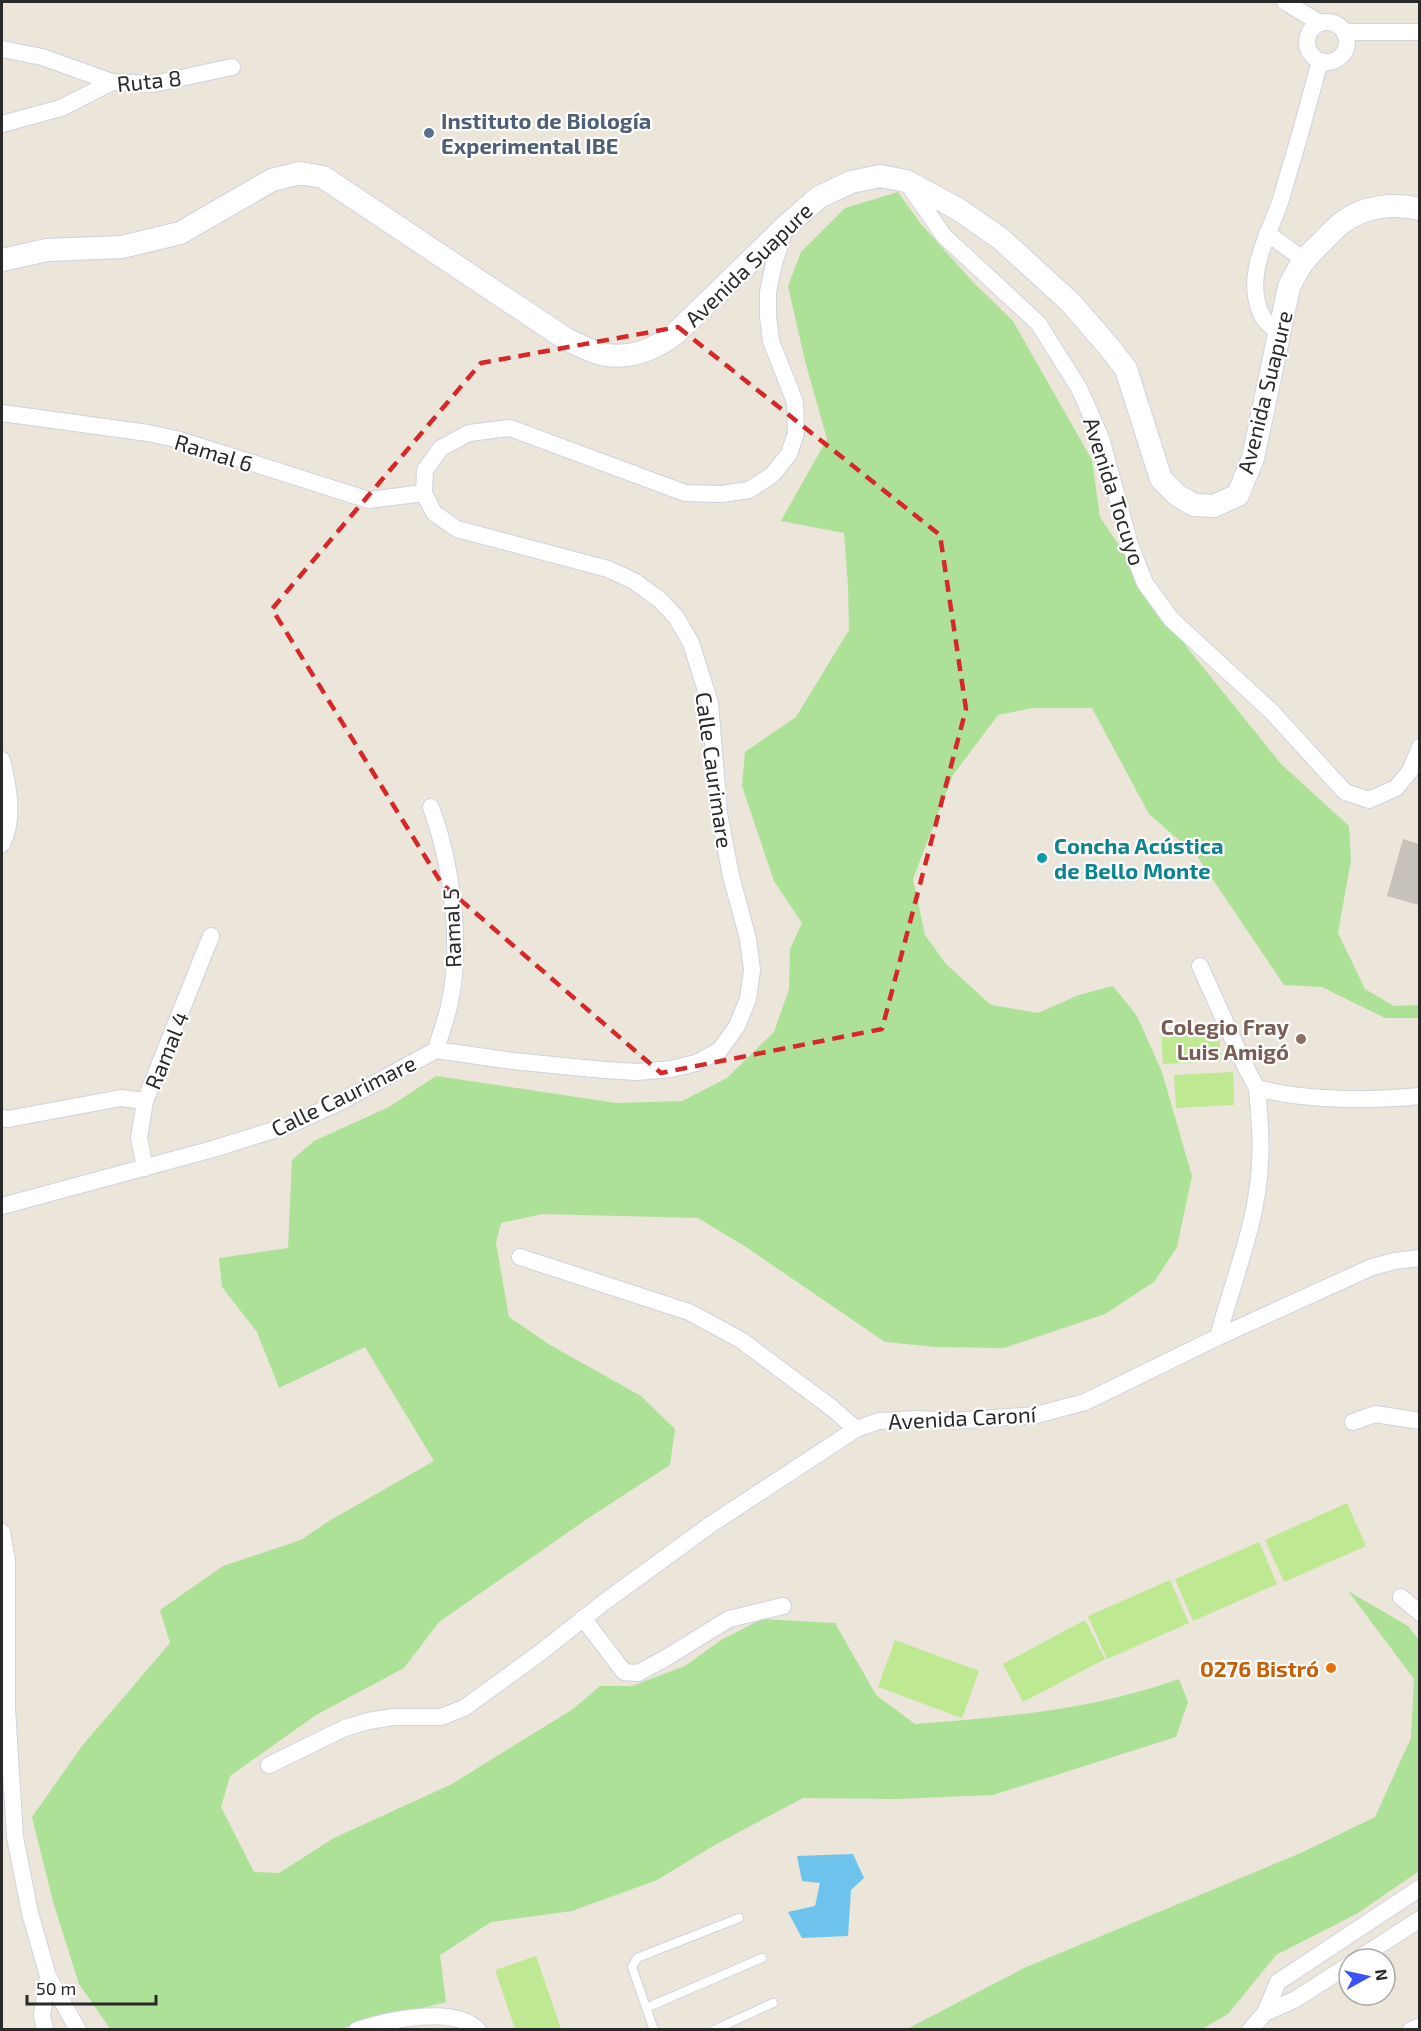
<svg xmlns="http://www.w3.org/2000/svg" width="1421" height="2031" viewBox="0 0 1421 2031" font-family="'Exo 2',sans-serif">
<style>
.green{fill:#ace197}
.pitch{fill:#bfe893}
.water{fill:#6ec3ec}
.building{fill:#c6c2ba}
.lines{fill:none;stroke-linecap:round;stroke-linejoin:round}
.lane-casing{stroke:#d0d2e1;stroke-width:10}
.street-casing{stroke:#d0d2e1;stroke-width:18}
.secondary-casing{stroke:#d0d2e1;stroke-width:24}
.lane{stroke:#fff;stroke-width:8}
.street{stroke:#fff;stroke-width:16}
.secondary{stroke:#fff;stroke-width:22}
.marked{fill:none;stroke:#d62828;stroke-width:4.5;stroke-dasharray:12 8;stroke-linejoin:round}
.service-dot{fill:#5c6f8a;stroke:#fff;stroke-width:2}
.culture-dot{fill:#0f9aa8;stroke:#fff;stroke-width:2}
.education-dot{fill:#8d6e63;stroke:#fff;stroke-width:2}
.food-dot{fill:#e8710a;stroke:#fff;stroke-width:2}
.labels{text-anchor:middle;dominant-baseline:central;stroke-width:4.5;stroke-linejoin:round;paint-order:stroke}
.street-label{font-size:22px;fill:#292929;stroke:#fff}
.service-label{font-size:22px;font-weight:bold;fill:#4e5e75;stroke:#fff;text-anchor:start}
.culture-label{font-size:22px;font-weight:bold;fill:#0d838f;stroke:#fff;text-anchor:start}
.education-label{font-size:22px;font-weight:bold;fill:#785e54;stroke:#fff;text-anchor:end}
.food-label{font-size:22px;font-weight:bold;fill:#c56008;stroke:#fff;text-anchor:end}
</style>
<rect width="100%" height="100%" fill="#ebe5da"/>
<!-- green -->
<path class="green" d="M898,192L921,224L973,282L1013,321L1092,460L1100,517L1189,650L1281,764L1349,826L1351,860L1338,933L1365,989L1394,1006L1419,1005V1018H1385L1322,987L1284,985L1197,856L1149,814L1092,708H1032L998,715L953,775L913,879L925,935L946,964L991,1005L1038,1013L1079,995L1113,986L1137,1016L1162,1072L1192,1176L1177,1247L1154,1282L1105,1314L1004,1348L936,1347L885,1342L746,1247L698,1218L542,1214L501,1223L496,1243L509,1317L550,1345L641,1396L675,1429L670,1465L587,1519L439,1622L404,1668L316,1715L230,1776L221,1807L254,1872L279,1873L334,1838L452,1784L573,1709L600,1686H632L685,1666L721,1640L762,1619L835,1623L876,1695L915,1724C1005,1717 1093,1710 1179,1679L1188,1702L1176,1737L993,1795L896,1799L803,1798L713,1846L657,1880L572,1911L491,1922L440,1955L446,2002L339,2029L111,2030L79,1984L54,1905L32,1817L82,1746L170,1643L160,1610L223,1566L301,1540L329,1521L434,1461L365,1347L279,1388L257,1332L222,1287L219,1258L288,1248L292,1160L314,1141L389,1107L436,1076L616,1103L682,1101L727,1078L774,1032L789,989L790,949L802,923L774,881L742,786L745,752L796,717L849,630L848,586L844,533L781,521L827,439L805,361L788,286L801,252L845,208Z
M1348,1591L1408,1626L1419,1640V1871L1358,1913L1276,1955L1228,2014L1202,2029H907L1024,1968L1303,1852L1375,1817L1411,1738L1414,1679Z"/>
<!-- pitch -->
<path class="pitch" d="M1219,1028L1221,1061L1163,1064L1161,1031Z
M1233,1072L1234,1105L1176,1108L1174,1075Z
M1347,1503L1366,1546L1284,1582L1265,1540Z
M1259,1542L1277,1584L1193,1621L1175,1579Z
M1170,1580L1189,1623L1107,1659L1088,1616Z
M1085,1620L1105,1659L1023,1702L1003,1664Z
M895,1640L979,1671L962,1718L878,1687Z
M536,1956L561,2029H515L495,1970Z"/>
<!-- water -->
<path class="water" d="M853,1854L864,1878L851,1890L848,1936L802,1938L788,1912L815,1906L820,1883L802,1881L797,1856Z"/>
<!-- building -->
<path class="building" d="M1403,839L1419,844V905L1387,896Z"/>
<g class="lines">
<!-- lane casing -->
<g class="lane-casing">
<path id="lane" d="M646,2008L762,1958
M654,2030L632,1967L637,1958L739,1918
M714,2030L773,2003"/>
</g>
<!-- street casing -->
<g class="street-casing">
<path id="street" d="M1285,2L1320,23
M1307 42a20 20 0 1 1 40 0a20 20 0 1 1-40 0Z
M1344,32H1420
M2,49L42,57L112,82
M2,124L61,108L112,82L153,84L232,67
M908,184L944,236L1038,323L1079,388L1101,438L1130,545L1145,583L1171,619L1271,711L1345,792L1369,800L1396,788L1410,771L1420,747
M1267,233L1304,260
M1280,333C1264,322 1259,315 1256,296C1251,262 1271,230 1281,199C1295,153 1308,107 1320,61
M2,413L148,433L180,440L369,500L424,493
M2,760C8,786 15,819 2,844
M431,807C452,864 463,947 449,1006C446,1021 440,1035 436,1050
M1200,966L1244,1064L1257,1088
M2,1118L8,1119L121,1098L145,1101
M145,1168L139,1138L145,1101L211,936
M2,1206L213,1149L290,1125L342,1101L436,1050L513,1061L604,1070L637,1072L671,1069L696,1063L720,1050L737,1026L748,999L752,970L748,939L731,876L719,813L710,703L691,643L676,617L660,600L634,581L608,569L457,529L434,513L424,493L425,470L441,448L469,433L510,428L685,493L722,494L749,490L772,475L789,454L796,433L795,402L771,341L768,316V292L774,263L785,229
M520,1257L689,1312L741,1340L832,1408L856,1429
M1218,1337C1233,1279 1258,1222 1260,1162C1262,1137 1259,1113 1257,1088C1306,1101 1369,1101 1420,1096
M1353,1422L1375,1414L1420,1421
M2,1532L7,1561V1708L15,1837L30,1913L48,1976L78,2030
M1401,1597L1420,1613
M583,1618L624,1672L638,1673L664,1659L729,1619L783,1606
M269,1765L345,1728L368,1721L393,1717H441L464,1708L541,1652L603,1603L710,1525L856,1429L879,1421L918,1419L953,1421L1036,1415L1085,1402L1218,1337L1372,1267L1395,1261L1420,1258
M1358,1959L1420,1919
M1265,2013L1278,1982L1420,1888
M45,2030L42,2015L48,1976
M357,2030C387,2020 454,2005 478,2030
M1250,2030L1265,2013L1296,1999L1349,1965
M1411,2030L1420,2026"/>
</g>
<!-- secondary casing -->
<g class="secondary-casing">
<path id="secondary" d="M2,260L47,250L122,247L180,233L272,180L300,173L323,177L566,339C577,344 590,351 601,354C630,360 654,350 676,333L786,226L819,197L851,182L880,176L906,181L958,209L1001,239L1071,303L1109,347L1126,369L1161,479L1177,495L1194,505L1214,506L1238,495L1253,458L1289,287C1298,267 1306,257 1322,242C1329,235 1335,228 1343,222C1364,206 1394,203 1420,209"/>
</g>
<!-- lane -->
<use href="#lane" class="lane"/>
<!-- street -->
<use href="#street" class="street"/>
<!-- secondary -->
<use href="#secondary" class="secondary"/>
</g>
<!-- marked area -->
<path class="marked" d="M678,327L940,535L966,709L882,1029L661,1073L442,884L272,609L481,363Z"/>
<!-- markers -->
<circle class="service-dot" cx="429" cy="133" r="6"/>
<circle class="culture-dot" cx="1042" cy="858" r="6"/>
<circle class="education-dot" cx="1301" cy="1039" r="6"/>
<circle class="food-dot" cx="1331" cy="1668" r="6"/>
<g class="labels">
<!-- street labels -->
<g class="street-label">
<text transform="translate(149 80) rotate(-6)">Ruta 8</text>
<text transform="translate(748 264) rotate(-44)">Avenida Suapure</text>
<text transform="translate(1264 392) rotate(-76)">Avenida Suapure</text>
<text transform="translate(214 452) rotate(17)">Ramal 6</text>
<text transform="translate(1115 491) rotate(72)">Avenida Tocuyo</text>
<text transform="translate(715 770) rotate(82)">Calle Caurimare</text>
<text transform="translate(451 928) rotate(-92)">Ramal 5</text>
<text transform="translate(166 1050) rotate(-68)">Ramal 4</text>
<text transform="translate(343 1095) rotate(-26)">Calle Caurimare</text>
<text transform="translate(962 1417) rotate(-3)">Avenida Caroní</text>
</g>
<!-- service labels -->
<g class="service-label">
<text x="441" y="120">Instituto de Biología<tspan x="441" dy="25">Experimental IBE</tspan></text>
</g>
<!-- culture labels -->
<g class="culture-label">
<text x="1054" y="845">Concha Acústica<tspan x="1054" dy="25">de Bello Monte</tspan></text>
</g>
<!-- education labels -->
<g class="education-label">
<text x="1289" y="1026">Colegio Fray<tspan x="1289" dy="25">Luis Amigó</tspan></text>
</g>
<!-- food labels -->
<g class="food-label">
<text x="1319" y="1668">0276 Bistró</text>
</g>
</g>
<!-- border -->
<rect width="1421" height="2031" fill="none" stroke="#292929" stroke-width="6"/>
<!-- north arrow -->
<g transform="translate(1367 1977) rotate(82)"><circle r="28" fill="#ffffff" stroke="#a9a9a9" stroke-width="1.5"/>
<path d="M0-4.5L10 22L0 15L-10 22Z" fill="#3c53f7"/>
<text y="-9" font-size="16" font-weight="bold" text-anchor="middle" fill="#292929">N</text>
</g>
<!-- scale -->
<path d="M27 1995v9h129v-9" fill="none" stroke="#292929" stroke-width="3"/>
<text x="36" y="1995" font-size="18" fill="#292929" stroke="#ffffff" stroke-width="4.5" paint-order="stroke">50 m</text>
</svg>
